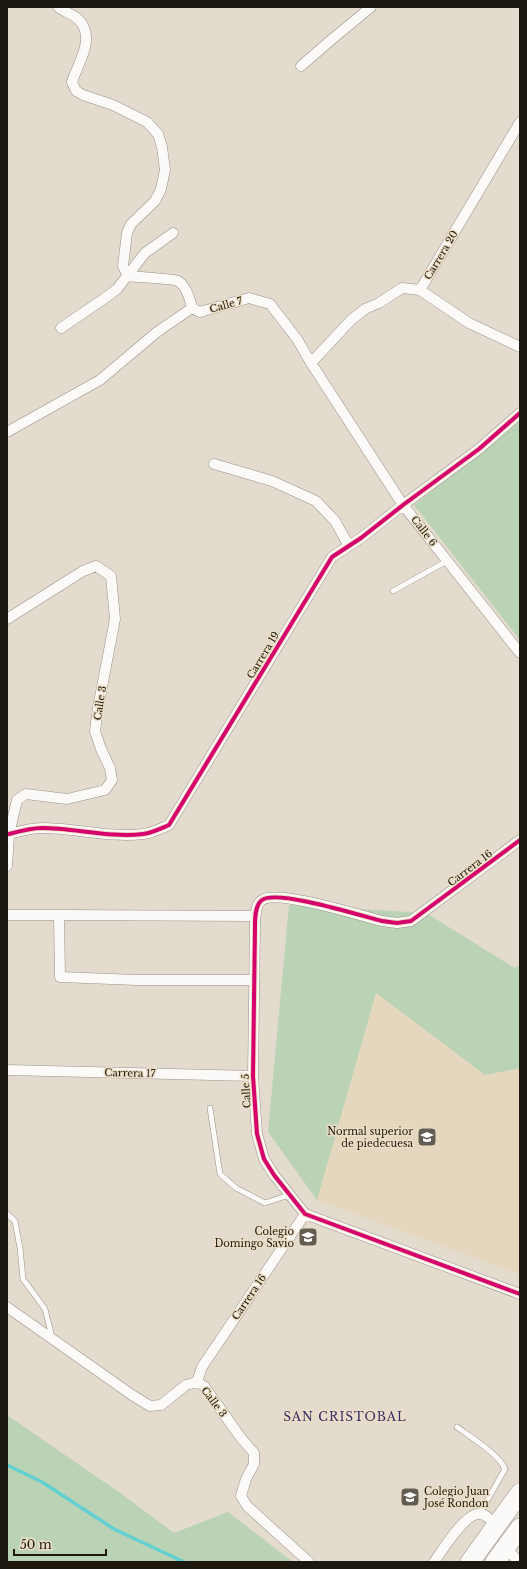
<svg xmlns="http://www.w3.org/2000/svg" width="527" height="1569" viewBox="0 0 527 1569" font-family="'Libre Baskerville',serif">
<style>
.built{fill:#e4d7be}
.green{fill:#bbd3b5}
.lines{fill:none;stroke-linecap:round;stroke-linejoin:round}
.stream{stroke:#62d0d2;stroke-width:3.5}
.lane-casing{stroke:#989187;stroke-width:6}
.street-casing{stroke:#989187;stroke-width:11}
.highway-casing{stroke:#989187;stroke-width:20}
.lane{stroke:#fbfaf8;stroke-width:5}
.street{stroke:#fbfaf8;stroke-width:10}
.highway{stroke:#fbfaf8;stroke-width:19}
.cycleway-casing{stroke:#ecdec4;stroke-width:6}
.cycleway{stroke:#d6006c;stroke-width:4}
.labels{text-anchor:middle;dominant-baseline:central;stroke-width:3;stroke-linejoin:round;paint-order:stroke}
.street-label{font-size:10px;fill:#1d180f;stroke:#ecdec4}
.poi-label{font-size:10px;fill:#1d180f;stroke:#ecdec4;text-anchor:end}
.quarter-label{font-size:12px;letter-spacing:1px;fill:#35306c;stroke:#ecdec4}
</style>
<rect width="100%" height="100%" fill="#e3dbcd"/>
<!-- built -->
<path class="built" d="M376,992L485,1075L520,1068V1275L508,1270L317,1200Z"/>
<!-- green -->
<path class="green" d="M520,421V640L414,505Z
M289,905L426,913L515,968L520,964V1068L485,1075L376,993L317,1200L268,1132Z
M7,1415L123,1495L174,1533L228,1512L293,1562H7Z"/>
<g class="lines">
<!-- stream -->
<path class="stream" d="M7,1465L42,1482L114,1529L184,1562"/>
<!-- lane casing -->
<g class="lane-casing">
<path id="lane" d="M393,591L447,561
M210,1108L220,1174L236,1188L265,1203L289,1195
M7,1214L15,1221L20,1248L23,1279L45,1309L52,1337
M457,1427C469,1436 500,1455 505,1469L480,1513"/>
</g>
<!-- street casing -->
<g class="street-casing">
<path id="street" d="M58,7C64,12 74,14 79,20C96,38 78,63 72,82L76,91L83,95L113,105L147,122L158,134L162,147L165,170L161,189L155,201L131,224L127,233L123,266L128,276
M301,66L331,40L371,7
M128,276C135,277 174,279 178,281C186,286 190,299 192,308L200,312L249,298L270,304L297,339L311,363L403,505L520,653
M420,290L469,323L520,347
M61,328L108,296L117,289L145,253L173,233
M311,363L351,320L365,309L379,303L402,288L420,290L520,122
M7,432L100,380L157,332L192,308
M214,464L272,481L316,501L335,521L349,546
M7,619L83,571L96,566L111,576L115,619L98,708L95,731L101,749L110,768L112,780L105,790L67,799L26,794L17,800L9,834L7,866
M9,834C20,831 31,828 42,828C74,828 111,838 143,834C152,833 160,829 169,825L332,557L361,538L403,505L479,449L520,413
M520,840L411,921L397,923L382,921C362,916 277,889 262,900C255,905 255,918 255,926L253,1076L257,1134L264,1159L274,1175L305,1214L520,1294
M7,915H59
M254,980H137L60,977L59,915L255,916
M7,1070L253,1076
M7,1307L132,1395L150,1406L161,1405L186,1385L197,1382L204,1386L241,1438L254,1453V1464L246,1479L241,1496L247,1506L309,1562
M197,1382L202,1367L305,1214
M506,1548L519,1562
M434,1562C442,1551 466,1511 481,1514C487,1515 492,1521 496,1525"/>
</g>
<!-- highway casing -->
<g class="highway-casing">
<path id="highway" d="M470,1562L520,1493
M495,1562L520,1528"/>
</g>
<!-- lane -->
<use href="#lane" class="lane"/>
<!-- street -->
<use href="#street" class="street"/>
<!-- highway -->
<use href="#highway" class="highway"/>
<!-- cycleway casing -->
<g class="cycleway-casing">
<path id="cycleway" d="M9,834C20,831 31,828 42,828C74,828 111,838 143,834C152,833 160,829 169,825L332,557L361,538L403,505L479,449L520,413
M520,840L411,921L397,923L382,921C362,916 277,889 262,900C255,905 255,918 255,926L253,1076L257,1134L264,1159L274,1175L305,1214L520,1294"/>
</g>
<!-- cycleway -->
<use href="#cycleway" class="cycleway"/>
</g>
<!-- icons -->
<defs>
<g id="school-square" transform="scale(1)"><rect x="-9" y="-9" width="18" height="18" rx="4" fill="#625c52" stroke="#ecdec4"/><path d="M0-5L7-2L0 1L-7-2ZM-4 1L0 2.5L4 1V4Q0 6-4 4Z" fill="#fff"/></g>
</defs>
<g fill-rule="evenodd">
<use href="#school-square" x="427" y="1137"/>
<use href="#school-square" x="308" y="1237"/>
<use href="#school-square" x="410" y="1497"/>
</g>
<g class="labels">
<!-- street labels -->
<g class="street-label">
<text transform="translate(441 255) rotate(-59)">Carrera 20</text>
<text transform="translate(226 305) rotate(-16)">Calle 7</text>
<text transform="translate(424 531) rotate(52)">Calle 6</text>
<text transform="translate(263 655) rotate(-59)">Carrera 19</text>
<text transform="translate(100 703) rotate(-81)">Calle 3</text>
<text transform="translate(470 868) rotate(-37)">Carrera 16</text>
<text transform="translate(130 1073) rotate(1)">Carrera 17</text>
<text transform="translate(246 1091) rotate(-93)">Calle 5</text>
<text transform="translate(249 1297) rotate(-56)">Carrera 16</text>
<text transform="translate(214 1402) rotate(53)">Calle 3</text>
</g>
<!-- poi labels -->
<g class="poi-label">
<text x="413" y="1131">Normal superior<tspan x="413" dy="12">de piedecuesa</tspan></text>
<text x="294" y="1231">Colegio<tspan x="294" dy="12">Domingo Savio</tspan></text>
<text x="424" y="1491" text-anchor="start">Colegio Juan<tspan x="424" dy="12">José Rondon</tspan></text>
</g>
<!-- quarter labels -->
<g class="quarter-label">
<text x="345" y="1416">SAN CRISTOBAL</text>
</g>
</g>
<!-- border -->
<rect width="527" height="1569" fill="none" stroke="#1d180f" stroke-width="16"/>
<!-- scale -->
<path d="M14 1549v6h92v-6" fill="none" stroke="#1d180f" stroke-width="2"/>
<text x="20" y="1549" font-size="12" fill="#1d180f" stroke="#ecdec4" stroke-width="3" paint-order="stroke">50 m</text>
</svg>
